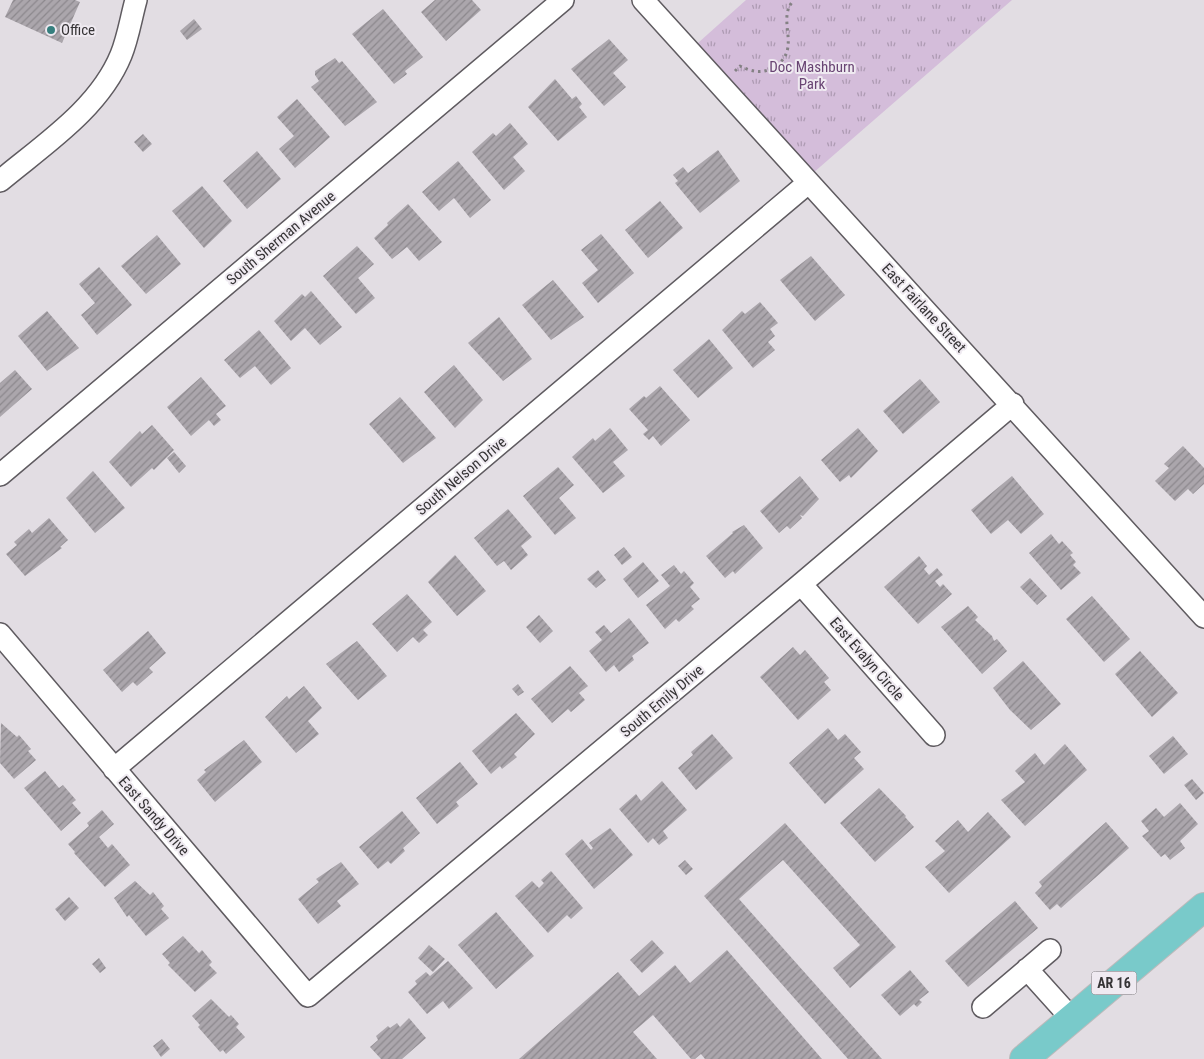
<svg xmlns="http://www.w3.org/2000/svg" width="1204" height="1059" viewBox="0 0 1204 1059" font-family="'Roboto Condensed',sans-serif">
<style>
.park{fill:url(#park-tufts)}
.building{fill:url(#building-hatch)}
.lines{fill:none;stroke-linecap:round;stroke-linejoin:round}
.minor-casing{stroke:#5f5b60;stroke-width:24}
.major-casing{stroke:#bbbabb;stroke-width:30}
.path{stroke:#848184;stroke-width:3;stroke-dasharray:2.5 4;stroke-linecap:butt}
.minor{stroke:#fff;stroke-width:21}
.major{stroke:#79caca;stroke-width:28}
.poi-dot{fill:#367f7e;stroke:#efeaf1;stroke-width:2}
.labels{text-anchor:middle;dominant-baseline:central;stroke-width:4;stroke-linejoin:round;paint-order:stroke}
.shield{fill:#efeaf1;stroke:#6e6b6e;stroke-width:1}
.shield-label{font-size:14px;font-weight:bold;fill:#363436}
.poi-label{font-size:15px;fill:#363436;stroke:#efeaf1;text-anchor:start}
.park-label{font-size:15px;fill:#694473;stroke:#efeaf1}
.street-label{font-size:15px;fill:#363436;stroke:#efeaf1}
</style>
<defs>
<pattern id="park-tufts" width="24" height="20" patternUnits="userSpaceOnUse" patternTransform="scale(1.25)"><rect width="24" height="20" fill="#d4bdda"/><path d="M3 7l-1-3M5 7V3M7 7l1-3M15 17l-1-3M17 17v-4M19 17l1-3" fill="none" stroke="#ad9ab2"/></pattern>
<pattern id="building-hatch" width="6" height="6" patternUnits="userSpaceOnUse" patternTransform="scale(1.25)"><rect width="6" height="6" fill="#aba6ac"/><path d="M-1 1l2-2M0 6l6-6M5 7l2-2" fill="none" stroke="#8c888d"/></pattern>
</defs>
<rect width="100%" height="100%" fill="#e2dde3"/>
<!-- park -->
<path class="park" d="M746,0H1012L805,180L689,51Z"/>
<!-- building -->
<path class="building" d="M13,0H75L80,2L62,43L5,17Z
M435,0H472L481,10L446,41L421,12Z
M383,9L423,57L405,71L407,74L394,84L352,34Z
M194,19L202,29L187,40L180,31Z
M609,39L628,60L613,73L626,87L604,106L571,69Z
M335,58L339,63L342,61L377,102L345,126L311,87L319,81L315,75V71Z
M555,79L572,99L576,96L582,104L579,107L587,117L558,141L528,107Z
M297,99L330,137L295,168L279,149L294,136L277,117Z
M510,123L528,144L513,157L525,171L504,190L472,152L493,133L496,136Z
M143,134L152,144L143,152L134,142Z
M718,150L740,181L700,213L675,183L678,181L673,175L683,167L688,173Z
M257,151L281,179L247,209L223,181Z
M458,161L491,200L470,218L454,198L439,211L422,192Z
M202,186L232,221L204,248L172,211Z
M660,201L683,228L648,258L625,230Z
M408,204L442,242L419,261L407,247L392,259L374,238L388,225L387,223Z
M601,234L634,273L598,303L582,283L598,270L581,250Z
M157,235L181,264L146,294L121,266Z
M357,246L374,264L358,278L375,298L356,314L323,276Z
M811,256L845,295L815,321L780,280Z
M99,267L132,305L97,335L81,315L95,303L79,284Z
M553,280L584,317L551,340L522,305Z
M311,291L342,327L320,345L305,328L291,341L274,321L302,294L305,297Z
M760,302L778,323L770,329L775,336L768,342L775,350L753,368L722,330L742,311L745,314Z
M47,311L79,348L47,371L18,336Z
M499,317L532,359L503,381L468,343Z
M259,330L291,368L271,385L255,366L240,378L224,360Z
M709,339L733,368L698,398L673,370Z
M454,365L483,400L455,428L424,392Z
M15,370L32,389L0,417V383Z
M201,377L226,406L216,414L221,420L214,426L209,420L191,436L167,407Z
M920,379L940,402L903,434L883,411Z
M660,386L690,420L661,446L653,436L649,440L643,434L648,430L629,409L644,396L646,398Z
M400,397L436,438L403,463L369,424Z
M152,425L174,450L154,470L152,468L131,487L109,462L140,431L142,434Z
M610,428L628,450L613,462L625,476L603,493L572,457L593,438L595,441Z
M858,428L878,451L851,478L849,475L840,482L821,460Z
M1183,446L1204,468V484L1193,494L1188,489L1175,501L1155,481L1169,468L1164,464Z
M174,452L186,466L179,473L167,458Z
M558,467L574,485L559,498L576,518L555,535L523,496Z
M93,471L125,508L95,533L66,498Z
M800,476L819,499L803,516L800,515L802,518L790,529L787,526L779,533L760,511Z
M1012,476L1044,514L1021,534L1008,520L991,534L971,510Z
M508,509L532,537L521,546L528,555L511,570L504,561L497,566L474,538Z
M49,518L68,540L60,547L62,548L25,576L6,554L17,545L14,542L29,529L32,533Z
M744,525L763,548L735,574L733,571L725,578L706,556L733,533L732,532Z
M1051,534L1059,544L1062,541L1073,553L1070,555L1076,562L1073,565L1081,573L1061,590L1029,553Z
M624,547L632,557L622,565L614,555Z
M455,555L486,591L457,616L428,582Z
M919,556L927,566L924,569L929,575L937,568L943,575L935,581L940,587L943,584L952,594L918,624L884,587Z
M643,562L659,581L638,598L623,579Z
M674,565L681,574L684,571L694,583L690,587L700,599L691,606L694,609L679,622L676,619L665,629L646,605L670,586L661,575Z
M598,570L606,580L596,588L587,579Z
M1030,578L1047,596L1037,605L1020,587Z
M407,594L432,622L423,630L428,635L419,643L413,637L397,652L372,624Z
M1092,596L1130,639L1104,662L1066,619Z
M968,606L978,617L975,620L992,636L994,641L997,639L1007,651L982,674L941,627Z
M539,615L553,631L540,643L526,627Z
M629,618L649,643L632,656L634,660L619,672L614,665L606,672L589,651L602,640L595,632L604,625L611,633Z
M148,631L166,653L149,668L153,672L137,686L133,682L122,692L103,670Z
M357,641L387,676L358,700L326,664Z
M793,647L800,655L805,650L829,678L824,682L831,690L798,720L760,677Z
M1140,651L1178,693L1152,717L1115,674Z
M1023,661L1061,704L1031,730L1010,710L993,688Z
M570,666L588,686L579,693L585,700L571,712L568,709L552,723L531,699Z
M518,684L524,692L518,696L512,689Z
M304,686L322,708L308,721L319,734L296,753L265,717L287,696L289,699Z
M516,713L535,734L514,754L517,757L502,769L500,766L491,774L472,751Z
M1,723L17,737L19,735L31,749L28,751L36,760L14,779L0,763Z
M828,728L838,740L845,734L861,752L854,758L864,769L825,804L789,763Z
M712,734L733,758L696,790L678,768L693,755L691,752Z
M1173,736L1188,754L1164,774L1149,756Z
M244,740L262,762L215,802L197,780L206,772L204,770Z
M1065,744L1087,770L1025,826L1001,800L1025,782L1015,771L1035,753L1044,765Z
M460,762L478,784L456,802L459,806L437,824L416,798Z
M45,771L59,788L63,785L76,800L72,803L81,813L61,831L24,788Z
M1192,779L1204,793L1196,800L1184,785Z
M662,781L687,810L663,831L668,838L659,845L653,838L648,843L619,809L636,794L641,801Z
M879,788L906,816L905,817L914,827L875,862L840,823Z
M1180,803L1198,824L1180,841L1185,848L1170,860L1165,854L1161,857L1142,836L1149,831L1141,821L1156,808L1164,817Z
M102,810L114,824L99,837L108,848L112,844L130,865L105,887L74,853L75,852L68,844L89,826L87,823Z
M402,811L420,833L403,848L405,851L391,864L388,861L378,869L359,847Z
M988,812L1011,837L949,893L925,867L945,851L935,841L958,820L968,832Z
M1106,822L1129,848L1061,908L1057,904L1050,910L1035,893L1042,886L1039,882Z
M785,823L896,947L850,988L833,968L860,945L783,860L739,899L882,1059H848L704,896Z
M610,828L633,855L594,889L565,854L582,839L591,850L593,848L589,843Z
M685,860L693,869L686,875L678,866Z
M341,862L359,884L337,901L341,906L318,924L298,899L319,882L316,879Z
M551,871L583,908L571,919L567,915L548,933L515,896L532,881L539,888L544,883L541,880Z
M135,881L150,895L153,892L164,906L161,909L169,918L146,936L129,915L127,917L114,898Z
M69,897L79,908L65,921L55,909Z
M1015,901L1038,928L968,987L945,961Z
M496,912L534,956L496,989L458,945Z
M183,936L199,953L202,950L212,962L209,965L217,973L195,992L168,965L170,963L162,954Z
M652,940L664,953L642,973L630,960Z
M429,945L445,959L433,972L418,958Z
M727,950L822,1059H705L701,1054L695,1059H691L653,1015L633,1032L657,1059H519L618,972L639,996L675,965L690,983Z
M99,958L106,968L100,973L92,964Z
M448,961L473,988L449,1009L443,1001L427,1014L408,992L417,984L415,981L426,972L430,976Z
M910,970L929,992L919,1000L922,1002L917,1007L914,1004L900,1016L881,995Z
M211,999L229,1017L231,1015L239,1024L236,1027L245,1037L226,1054L223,1050L220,1052L198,1027L200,1025L192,1016Z
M409,1018L426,1038L402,1059H381L370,1047L378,1040L376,1036L388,1026L390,1028L397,1023L400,1027Z
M162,1039L170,1049L161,1057L153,1046Z"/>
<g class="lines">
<!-- minor casing -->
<g class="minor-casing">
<path id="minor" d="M643,0C829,207 1018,410 1204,617
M0,181C43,145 99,109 121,55C128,38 131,18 136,0
M0,475L563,0
M801,584L934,735
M0,634L308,996L801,584L1013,404
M114,769L808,183
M1027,969L1072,1019
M983,1007L1050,950"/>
</g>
<!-- major casing -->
<g class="major-casing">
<path id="major" d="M1024,1059L1204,907"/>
</g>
<!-- path -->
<path class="path" d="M735,71L740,66C750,71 760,74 770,69C806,52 774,20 794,0"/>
<!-- minor -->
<use href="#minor" class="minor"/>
<!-- major -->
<use href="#major" class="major"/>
</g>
<!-- markers -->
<circle class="poi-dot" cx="51" cy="30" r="5"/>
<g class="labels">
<!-- shield labels -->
<rect class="shield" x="1091.5" y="971.5" width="45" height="23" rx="4"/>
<g class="shield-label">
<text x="1114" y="983">AR 16</text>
</g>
<!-- poi labels -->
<g class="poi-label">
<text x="61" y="30">Office</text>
</g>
<!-- park labels -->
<g class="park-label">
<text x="812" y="67">Doc Mashburn<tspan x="812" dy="17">Park</tspan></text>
</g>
<!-- street labels -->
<g class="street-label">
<text transform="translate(281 238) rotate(-40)">South Sherman Avenue</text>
<text transform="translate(924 308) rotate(47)">East Fairlane Street</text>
<text transform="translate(461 476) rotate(-40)">South Nelson Drive</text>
<text transform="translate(867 659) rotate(49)">East Evalyn Circle</text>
<text transform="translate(662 701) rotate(-40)">South Emily Drive</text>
<text transform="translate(154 816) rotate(49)">East Sandy Drive</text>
</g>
</g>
</svg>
